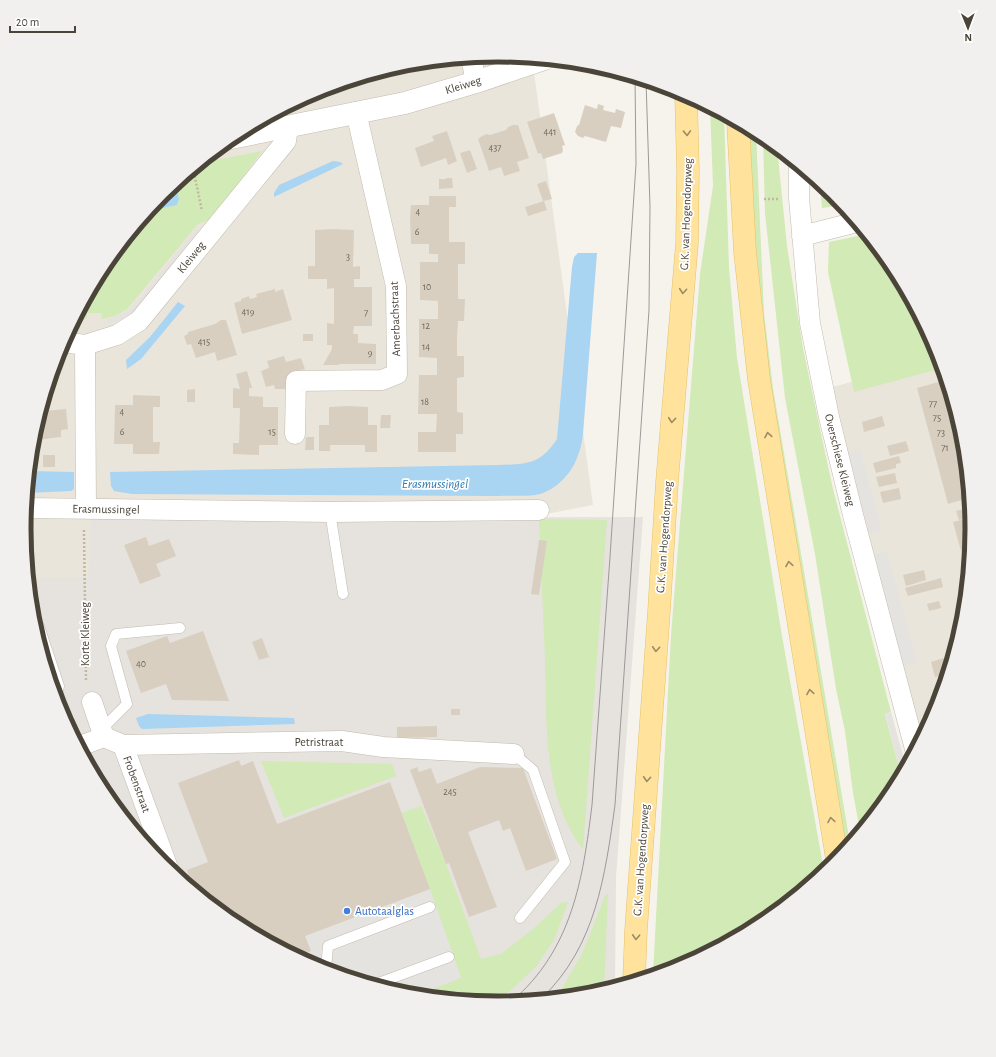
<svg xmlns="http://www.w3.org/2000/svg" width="996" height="1057" viewBox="0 0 996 1057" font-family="'Alegreya Sans',sans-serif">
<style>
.residential{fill:#eae5da}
.industrial{fill:#e6e2dd}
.green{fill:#d2eab5}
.parking{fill:#e5e3e0}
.water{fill:#a9d4f2}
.building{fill:#d8cfc1}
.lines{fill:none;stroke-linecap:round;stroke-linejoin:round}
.service-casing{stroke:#c2bbae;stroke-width:11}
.minor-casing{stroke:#c2bbae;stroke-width:21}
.tertiary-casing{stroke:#c2bbae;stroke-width:23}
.primary-casing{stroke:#e6c16a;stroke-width:23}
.path{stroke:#c4b79f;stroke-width:2.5;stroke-dasharray:2 2;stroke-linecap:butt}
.service{stroke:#fff;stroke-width:10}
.minor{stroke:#fff;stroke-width:20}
.tertiary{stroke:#fff;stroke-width:22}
.primary{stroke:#ffe39c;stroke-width:22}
.tram{stroke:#9a9a9a;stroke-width:1}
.oneway{stroke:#9c8c66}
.shop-dot{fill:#3f7fe0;stroke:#fff;stroke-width:1.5}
.labels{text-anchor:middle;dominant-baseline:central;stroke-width:3.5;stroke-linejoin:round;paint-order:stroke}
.number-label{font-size:10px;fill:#6e675b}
.street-label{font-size:12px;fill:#4b4439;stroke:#fff}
.shop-label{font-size:12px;fill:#366cbe;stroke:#fff;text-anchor:start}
.water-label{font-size:13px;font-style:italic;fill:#2e7ab2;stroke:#fff}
.rim{fill:none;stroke:#4b4439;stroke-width:5}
</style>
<rect width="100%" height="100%" fill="#f6f3ec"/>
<!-- residential -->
<path class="residential" d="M498,55L532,58L593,505L149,590L30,585L24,528L33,436L60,347L104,265L163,193L235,134L317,90L406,64Z
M939,358L963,436L972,529L963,621L936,710L908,762L818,391Z"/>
<!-- industrial -->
<path class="industrial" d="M643,517L616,877L615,986L590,993L498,1002L405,993L316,966L234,922L163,864L104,792L60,710L33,621L29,579L88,577L91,518Z"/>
<!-- green -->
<path class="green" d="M710,107L724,114L729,268L737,358L782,636L824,871L761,923L679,966L653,974L671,635L700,274L713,186Z
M748,127L756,132L764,313L773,388L850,843L843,852L757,327Z
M763,136L777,147L787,246L803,348L820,429L833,489L891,712L885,714L901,775L892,792L860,831L853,793L845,731L836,689L815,554L785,398L765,213Z
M262,151L212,219L198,224L127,309L115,316L101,319L102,313H87V318L77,322H73L104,265L148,211L177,205L179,199L175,183L200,163Z
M820,183L833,193L843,205L822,208Z
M867,234L892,265L936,347L942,368L854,392L828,272L829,242Z
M539,519L607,520L583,850C542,795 547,723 545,659C543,612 541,566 539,519Z
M261,761L392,764L396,776L284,818Z
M421,806L446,864L481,959L501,954L533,929L561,903L568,902L555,938L536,967L511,990L493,1002L417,995L461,977L402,813Z
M608,894L604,989L590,993L557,997L582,954L605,896Z"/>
<!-- parking -->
<path class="parking" d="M196,229L202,233L144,302L129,316L108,325L107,320L126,312L140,298Z
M860,449L882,531L867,535L845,453Z
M887,551L917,662L902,666L872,555Z
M32,612H42L37,634L33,621Z
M891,712L906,766L901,775L885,713Z
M430,889L461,978L417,995L405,993L316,966L298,956L311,951L305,936Z"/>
<!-- water -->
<path class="water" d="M379,72L380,79L314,92L317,90Z
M333,161L340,162L343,164L274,197V193L279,185Z
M175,183L179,199L177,205L148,211L163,193Z
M578,253H597L583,434C582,441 581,448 578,455C573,472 557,489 540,494C529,497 511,495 499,496L132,494L114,491L111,486L110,472L497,465C527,464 540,465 557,439L572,267L574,257Z
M178,302L185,306L141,359L127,369L126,360L150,337Z
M30,471L74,472V489L71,491L27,493Z
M148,714L294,718L295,724L142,729L139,726L136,718Z"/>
<!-- building -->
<path class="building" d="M598,104L604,106L603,110L615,113L616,109L625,112L621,128L611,126L606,142L585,136L583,138L578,136L575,132L577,126L579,125L585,105L597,109Z
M554,113L565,145L562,146L563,150L562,153L543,159L541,153L538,154L527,122Z
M513,125H518L529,158L517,162L520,171L504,176L501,167L489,171L478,139L482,136L487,134L490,135L506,130L508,127Z
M447,131L457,161L448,165L446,158L421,167L415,148L434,141L432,136Z
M470,150L477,169L467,173L460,153Z
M446,178H452L453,188L439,189V179H446Z
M546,181L552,199L543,201L537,184Z
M429,196H456V207H449V242H465V264H458V299H465L464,321H458L457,338V356H464V377L457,378V412L463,413V434H456V452H418V432H436L437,414H418L419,375H437V358L419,357V319H438V301L420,300V262H438V254H429V244H411L410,217L411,205H429Z
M544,201L547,210L528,216L525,207Z
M334,229L354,230L353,267L360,266V279H354V287H372V326H354L353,334H358V343L376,344V364H339L338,365H323L332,349V345H327V323L334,324V288L327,289V279H308V266H315V230Z
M275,289V292L283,289L292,320L242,334L234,303L241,301V299L249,296L250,299L257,297L256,294Z
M221,320H226L237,355L217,361L215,352L196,358L191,344L187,345L184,336L188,334V332L215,324Z
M303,334H313V341H303Z
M284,356L286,362L301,358L305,369L289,373L292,389H275L274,385L266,387L261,371L269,368L267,361Z
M247,371L252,388H249V396L263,397V407H278V445H259V455L233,454V443H239L240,408H233V388L240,389L236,374Z
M946,380L963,436L969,498L948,504L917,388Z
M195,389V402H187V390Z
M133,395L160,396V407H153V442H160L159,454H133V444H114L115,405H133Z
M44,401H45L43,411L66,409L68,429L61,430V437L37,440L36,427Z
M348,406L368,407V425H377V452H365V445H330V451H319V425H329V407Z
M381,415H391L390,428H380Z
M882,416L885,426L864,432L862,422Z
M306,437H314V450H305Z
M906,441L909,451L890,456L887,446Z
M43,455H55V467H43Z
M899,456L901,463L896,464V468L876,473L873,463Z
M895,473L897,483L879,487L876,477Z
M899,488L901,499L883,503L880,492Z
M970,507L972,529L967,573L953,522L969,518L959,520L956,511Z
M146,537L149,546L169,539L176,556L156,564L161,576L140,584L124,545Z
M539,540L547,541L539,595L531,594Z
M924,570L926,580L906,586L903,575Z
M941,578L943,587L908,596L905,588Z
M939,601L941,608L929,611L927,604Z
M203,631L229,701L172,700L166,684L141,693L126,651L167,636L170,643Z
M262,638L269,657L259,660L252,642Z
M944,658L947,674L935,677L931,662Z
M451,709H460V715H451Z
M437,726V737L397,738V727Z
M239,760L241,766L253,761L277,824L390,782L430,889L305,936L311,951L298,956L234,922L193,889L187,870L208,862L178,783Z
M417,767L419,772L431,768L437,784L480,767L523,768L557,859L526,871L510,828L503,831L499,820L468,832L497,907L469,917L449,863L446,864L410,770Z
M104,777L115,805L104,792L97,779Z"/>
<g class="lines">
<!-- service casing -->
<g class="service-casing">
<path id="service" d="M330,512L343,594
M35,627L39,626L59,686L56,698
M102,729L127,704L111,646L116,634L180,628
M514,754L533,770L565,862L520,918
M326,969L328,946L430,907
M376,984L449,957"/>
</g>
<!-- minor casing -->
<g class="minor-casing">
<path id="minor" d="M471,57L476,82
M799,165V198L810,323L829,417L853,515L915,749
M802,236L857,222
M63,342L85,345L117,335L139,321L286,141L287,134V127
M85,345L86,509
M295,434L296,381L382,380L397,374L396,286L356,112
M26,508L330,512L539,510
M92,702L104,737
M123,745L342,741L383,747L514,754
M80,746L104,737L123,745L168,868"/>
</g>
<!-- tertiary casing -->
<g class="tertiary-casing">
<path id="tertiary" d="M231,138L405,103L476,82L544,59"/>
</g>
<!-- primary casing -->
<g class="primary-casing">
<path id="primary" d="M738,122L745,252L759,380L837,859
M634,980L636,930L659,611L667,482L687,243L688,171L686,94"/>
</g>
<!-- path -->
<path class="path" d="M193,168L202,211
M764,199H779
M84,530L86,682"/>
<!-- service -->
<use href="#service" class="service"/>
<!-- minor -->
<use href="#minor" class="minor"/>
<!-- tertiary -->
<use href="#tertiary" class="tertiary"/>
<!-- primary -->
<use href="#primary" class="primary"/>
<!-- tram -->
<path class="tram" d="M542,998C596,946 605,876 615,805L649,310L650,207L646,80
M512,1001C572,950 583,879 592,805L610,557L636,164L635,77"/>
</g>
<!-- one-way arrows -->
<defs><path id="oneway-chevron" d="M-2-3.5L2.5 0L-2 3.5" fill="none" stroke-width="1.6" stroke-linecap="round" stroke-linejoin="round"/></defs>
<g class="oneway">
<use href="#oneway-chevron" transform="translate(687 133) rotate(88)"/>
<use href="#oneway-chevron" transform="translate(683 291) rotate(95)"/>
<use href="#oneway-chevron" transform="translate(672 420) rotate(95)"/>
<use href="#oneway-chevron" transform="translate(768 435) rotate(-100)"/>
<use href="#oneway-chevron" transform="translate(789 564) rotate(-99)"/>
<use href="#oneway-chevron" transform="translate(656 649) rotate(94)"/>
<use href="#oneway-chevron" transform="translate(810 692) rotate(-99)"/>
<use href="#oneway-chevron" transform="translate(647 779) rotate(94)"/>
<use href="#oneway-chevron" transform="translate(831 820) rotate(-99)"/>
<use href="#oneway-chevron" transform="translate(636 937) rotate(93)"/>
</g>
<!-- markers -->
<circle class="shop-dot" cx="347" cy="911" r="4"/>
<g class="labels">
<!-- number labels -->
<g class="number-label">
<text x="550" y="132">441</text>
<text x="495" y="148">437</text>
<text x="418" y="212">4</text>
<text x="417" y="232">6</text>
<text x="348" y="257">3</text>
<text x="427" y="287">10</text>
<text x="248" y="312">419</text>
<text x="366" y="313">7</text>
<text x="426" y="326">12</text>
<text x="204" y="342">415</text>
<text x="426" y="347">14</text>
<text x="370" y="353">9</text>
<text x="425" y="402">18</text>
<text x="933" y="404">77</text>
<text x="122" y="412">4</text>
<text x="937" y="418">75</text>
<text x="122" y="432">6</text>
<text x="272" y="432">15</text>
<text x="941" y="433">73</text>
<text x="945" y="448">71</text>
<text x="141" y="664">40</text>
<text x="450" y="792">245</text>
</g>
<!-- street labels -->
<g class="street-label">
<text transform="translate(463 85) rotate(-17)">Kleiweg</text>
<text transform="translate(686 214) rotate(-88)">G.K. van Hogendorpweg</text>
<text transform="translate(191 257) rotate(-51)">Kleiweg</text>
<text transform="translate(395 319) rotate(-92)">Amerbachstraat</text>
<text transform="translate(840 460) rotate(76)">Overschiese Kleiweg</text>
<text transform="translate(106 509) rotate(1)">Erasmussingel</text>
<text transform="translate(664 537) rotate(-86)">G.K. van Hogendorpweg</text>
<text transform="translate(85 634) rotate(-90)">Korte Kleiweg</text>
<text x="319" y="742">Petristraat</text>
<text transform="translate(137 784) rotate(70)">Frobenstraat</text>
<text transform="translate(641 860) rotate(-86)">G.K. van Hogendorpweg</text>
</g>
<!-- shop labels -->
<g class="shop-label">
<text x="355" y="911">Autotaalglas</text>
</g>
<!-- water labels -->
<g class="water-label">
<text x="435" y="484">Erasmussingel</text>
</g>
</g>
<!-- crop -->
<path d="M0 0H996V1057H0ZM31 529a467 467 0 1 1 934 0a467 467 0 1 1-934 0Z" fill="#f1f0ef" fill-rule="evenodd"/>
<path class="rim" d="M31 529a467 467 0 1 1 934 0a467 467 0 1 1-934 0Z"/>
<!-- north arrow -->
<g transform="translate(968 28) rotate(179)" stroke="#ffffff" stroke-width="3" paint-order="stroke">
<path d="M0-3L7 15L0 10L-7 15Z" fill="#4b4439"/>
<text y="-6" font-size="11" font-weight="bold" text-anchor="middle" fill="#4b4439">N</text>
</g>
<!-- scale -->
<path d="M10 26v6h65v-6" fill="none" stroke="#4b4439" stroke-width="2"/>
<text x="16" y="26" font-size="12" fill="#4b4439" stroke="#ffffff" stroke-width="3" paint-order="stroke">20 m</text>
</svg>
